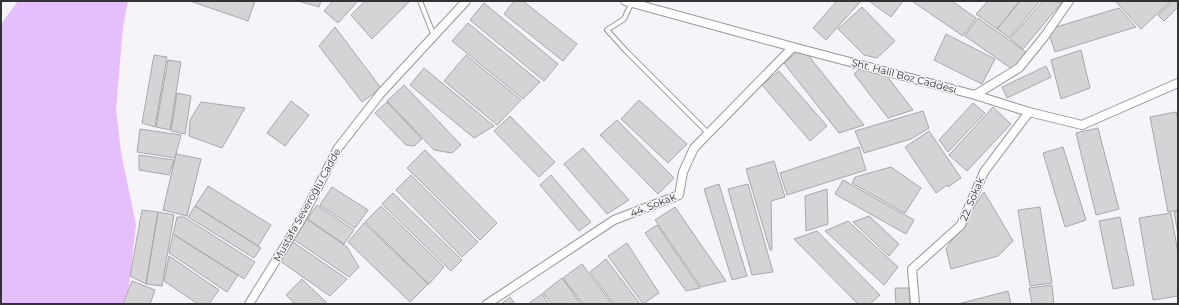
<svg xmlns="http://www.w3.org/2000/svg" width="1179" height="305" viewBox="0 0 1179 305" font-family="Montserrat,sans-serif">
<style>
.green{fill:#e5bffc}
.building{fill:#d6d3d7;stroke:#a9a7ab}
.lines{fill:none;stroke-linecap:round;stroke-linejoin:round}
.service-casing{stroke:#989599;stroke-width:6}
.minor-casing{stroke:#989599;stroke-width:10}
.service{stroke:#fff;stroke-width:4}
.minor{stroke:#fff;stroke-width:8}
.labels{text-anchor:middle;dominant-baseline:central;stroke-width:3;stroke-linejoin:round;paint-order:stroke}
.street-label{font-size:10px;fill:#333234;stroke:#f6f4f8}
</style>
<rect width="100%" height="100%" fill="#f6f4f8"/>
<!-- green -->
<path class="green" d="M18,1H128L123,27L116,110L121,152L136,225L128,294L124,304H1V24Z"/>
<!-- building -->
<path class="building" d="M190,1H255L248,21Z
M298,1H321L319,7Z
M333,1H358L338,23L324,11Z
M365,1H410L372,39L351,15Z
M514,1H523L577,44L563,61L504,14Z
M837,1H861L826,40L813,28Z
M869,1H903L891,17Z
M912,1H952L976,18L963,36Z
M988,1H1020L997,29L976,14Z
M1020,1H1040L1009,38L997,29Z
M1043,1L1062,2L1023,49L1010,39Z
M1118,1H1171L1141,29L1116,2Z
M1173,1H1178V7L1164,21L1158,15Z
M484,3L558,64L544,81L470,20Z
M862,7L895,41L877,58L864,55L838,29Z
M1119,8L1136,27L1055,52L1050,37L1053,28Z
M978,18L1027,53L1012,69L965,36Z
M468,23L540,82L523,99L452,41Z
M335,27L381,88L362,102L319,46Z
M946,34L995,59L982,84L934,60Z
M1081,50L1090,88L1061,99L1051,60Z
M797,52L808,55L864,125L839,133L784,63Z
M154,55L167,57L155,127L142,123Z
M466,55L521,100L497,125L444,81Z
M168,60L181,62L170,130L156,127Z
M1046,66L1051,77L1007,98L1002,87Z
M424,68L494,126L474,138L410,85Z
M860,69L887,76L913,110L888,118L854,74Z
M779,71L827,126L810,141L762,85Z
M404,85L461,145L452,153L434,150L387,101Z
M177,93L191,96L185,134L171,131Z
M639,100L687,144L668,163L621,119Z
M291,101L309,115L285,146L267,133Z
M201,102L245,108L222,148L189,136L190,120Z
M387,102L422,139L414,146L406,145L375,113Z
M973,103L985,113L948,152L939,140Z
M993,107L1011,124L967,171L949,155Z
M923,111L929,128L911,139L864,153L855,131Z
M1176,112L1178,120V210L1168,212L1150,117Z
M510,116L555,162L539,177L494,131Z
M617,120L674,178L658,194L600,135Z
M1098,128L1119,209L1096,215L1076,133Z
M140,129L181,135L175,158L137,152Z
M929,131L961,178L948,187L947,185L936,193L905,147Z
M859,147L866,170L787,195L780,173Z
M1063,147L1086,220L1065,227L1043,153Z
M583,148L629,200L607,214L564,164Z
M425,150L497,223L480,240L407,168Z
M176,154L201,159L187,216L163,210Z
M139,155L174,160L169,175L139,170Z
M774,161L785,197L771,201L772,250H770L746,169Z
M891,167L921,188L905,213L852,183L855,177Z
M411,175L478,242L462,257L396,190Z
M551,175L591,222L579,231L540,185Z
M843,180L914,220L906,234L835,194Z
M719,184L747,276L732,280L704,189Z
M748,184L773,272L752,275L728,189Z
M208,186L271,225L258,246L195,206Z
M332,187L368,210L355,228L320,205Z
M827,189L828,224L806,231L805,196Z
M984,192L1013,241L998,256L951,269L946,249Z
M393,193L462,260L451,271L382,204Z
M317,205L354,230L344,244L307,219Z
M195,206L261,248L254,258L188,217Z
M381,206L444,267L429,284L365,222Z
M675,207L726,281L701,287L655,220Z
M1040,207L1052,283L1030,286L1018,210Z
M142,210L158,212L146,284L130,276Z
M1178,211V235L1174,212Z
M158,212L174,215L162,286L146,284Z
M1171,213L1178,253V296L1153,300L1139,218Z
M869,216L899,244L889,256L853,222Z
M177,217H184L255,262L244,279L173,234Z
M1120,217L1134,285L1113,289L1099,221Z
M307,219L347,247L359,267L349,277L293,239Z
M848,221L898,267L884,285L825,231Z
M364,223L428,284L410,302L348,242Z
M657,225L700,288L686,291L645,233Z
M817,231L880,295L870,304H858L794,239Z
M173,234L238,275L227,292L169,253Z
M293,242L347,279L330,296L280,261Z
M627,243L659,293L643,304L608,256Z
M169,256L219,290L209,304H198L164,281Z
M606,259L640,304H614L590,272Z
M582,264L612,304H583L563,278Z
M562,278L581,304H552L543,293Z
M302,279L328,304H295L286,295Z
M132,281L155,290L150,304H123Z
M1052,285L1054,304H1032L1029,288Z
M895,288H909L910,304H896Z
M1008,291L1011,304H958Z
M542,294L549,304H528Z
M510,297L515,304H501Z"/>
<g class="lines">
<!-- service casing -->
<g class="service-casing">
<path id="service" d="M420,1L434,36
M631,4L624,19L607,30L626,51L708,133"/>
</g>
<!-- minor casing -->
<g class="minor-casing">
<path id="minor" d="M625,1L793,47L975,95L1029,112L1082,125L1178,83
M975,95L1019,68L1044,37L1069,1
M249,304L301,220L338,148L381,93L466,1
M487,304L614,220L679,195L683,172L694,148L793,47
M915,304L912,269L961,225L984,172L1029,112"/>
</g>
<!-- service -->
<use href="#service" class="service"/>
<!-- minor -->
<use href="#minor" class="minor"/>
</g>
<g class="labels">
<!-- street labels -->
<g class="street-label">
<text transform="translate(904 76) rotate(15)">Şht. Halil Boz Caddesi</text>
<text transform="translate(972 199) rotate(-67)">22. Sokak</text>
<text transform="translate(307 205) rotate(-61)">Mustafa Severoğlu Cadde</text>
<text transform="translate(653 205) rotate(-22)">44. Sokak</text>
</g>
</g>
<!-- border -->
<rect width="1179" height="305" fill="none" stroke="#333234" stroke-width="4"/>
</svg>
